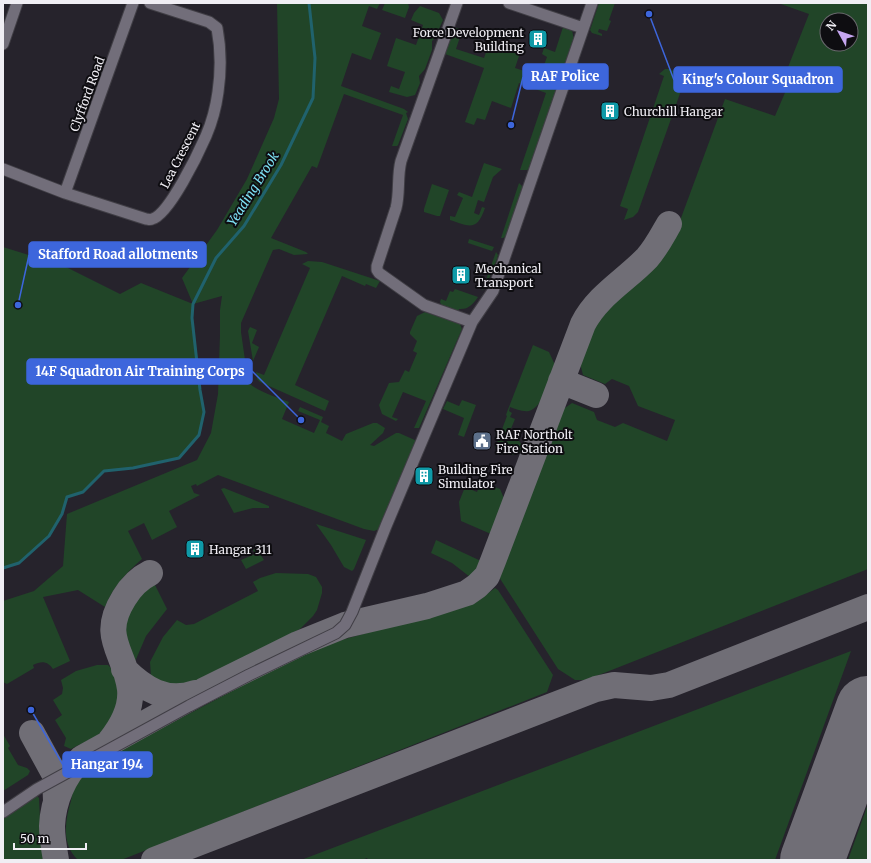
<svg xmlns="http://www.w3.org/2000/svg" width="871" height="863" viewBox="0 0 871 863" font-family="Merriweather,serif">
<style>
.green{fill:#214528;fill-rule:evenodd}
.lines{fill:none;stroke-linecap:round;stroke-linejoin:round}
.stream{stroke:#20626d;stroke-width:3}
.taxiway{stroke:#706e76;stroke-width:26}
.runway{stroke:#706e76;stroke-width:64}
.minor-casing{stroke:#403e45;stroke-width:13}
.minor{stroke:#726e7a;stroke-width:11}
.labels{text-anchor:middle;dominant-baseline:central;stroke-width:4;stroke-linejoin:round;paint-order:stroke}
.poi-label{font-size:12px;fill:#f0eef4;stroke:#0e0d11;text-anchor:start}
.street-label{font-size:12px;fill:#f0eef4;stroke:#0e0d11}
.water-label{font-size:13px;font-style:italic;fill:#7ee2f5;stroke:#0e0d11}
.leader{fill:none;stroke:#3d66dc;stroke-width:1.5}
.callout-dot{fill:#3d66dc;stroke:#0e0d11;stroke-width:1.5}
.callout{fill:#3d66dc;stroke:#3d66dc;stroke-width:1.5}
.callout-label{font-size:13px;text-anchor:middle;font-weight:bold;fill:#fff}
</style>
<rect width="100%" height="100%" fill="#26232c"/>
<!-- green -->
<path class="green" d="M277,3H380L377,9L369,6L362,26L381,33L371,60L352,53L341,86L404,109L408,112L406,113L408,119L398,145L397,146H392L403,115L344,94L317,168L312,166L271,238L306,252L308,254L294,255L279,249L273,250L241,323V332L248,381C252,390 279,398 289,402L282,419L314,433L320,420L298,411L300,407L323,417L321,422L329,426L326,433L342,441L346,434L373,423H377L385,428L383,433L370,445L374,446L396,433H399L417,441L379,529L374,531L364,529L218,475L197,486L196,484L191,486L194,493L200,495L169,511L177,527L152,540L144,523L128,531L142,559C126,573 113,587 105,607L78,590L43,597L70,661L53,669C47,661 42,661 33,665L34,668L7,684L3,682V601L34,591L63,566L67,514L197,460L211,433L218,394L220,335V310L222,296L193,304L192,318L200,390L204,412L199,435L179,458L133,468L104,471L83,492L67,497L62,514L49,536L19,563L3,568V247L64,266L120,294L141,283L193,304L182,278L217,230L247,179L274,118L279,99Z
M385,3H408L409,7L405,18L382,10Z
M599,3H615L609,20L611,21L607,31L599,29L598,32L602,34V36L592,33L590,30Z
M778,3H868V569L604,673L585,680H575L558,669L499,577L562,410L572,403L594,412L597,420L615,427L623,423L667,441L675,420L638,406L629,386L612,379L605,384L583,375L580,363L590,334L607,309L653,267L671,245L725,99L775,116L787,88L781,85L809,14ZM827,20H851V44H827Z
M420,6L439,13L443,20L435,38L432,41V50L425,69L419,76L420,83L415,95L407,97L389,92L391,86L399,89L405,72L387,66L396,38L416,45L423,25L411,20L414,13Z
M563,27L572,30L574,40L564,66L556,64L548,87L557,90L530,169L527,170H520L546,93L519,83L511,108L492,101L485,120L477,118L474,125L465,122L484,68L445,54L454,28H463L456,49L484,58L490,40L521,50L515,68L540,76L547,57L542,54L544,48L555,52Z
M665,69H669L679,73L683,85L638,212L633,217L624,220L628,209L620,206L664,76L659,74Z
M484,163L502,169L493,177L484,202L478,200L474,213L479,215L482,207L485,208C477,231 470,227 450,220V216L455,217L463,198L457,195L459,192L472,197Z
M519,183L522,186L523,189L507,236L503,238H501Z
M432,184L449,190L440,216H437L424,212V209Z
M469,239L494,247L492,251L468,243Z
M496,252L498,255L497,259L486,286L482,291Z
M308,261L322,262L380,281L376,288L366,284L365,286L342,276L295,385L329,401L325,411L260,382L257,379L256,372L264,375L310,268L302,264Z
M455,289L478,297C473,304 468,310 459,309L458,312L442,306L440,302L441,299L446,301L450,291L453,292Z
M425,312L460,324L462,329L419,428H414L426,401L403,392L392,417L398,419L396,421L382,414L379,405L389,383L399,382L405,370L409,372L417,353L413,351L417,341L410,334V332L417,316Z
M250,327L257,330L252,343L259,347L253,361L248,331Z
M533,345L549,352L555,365C550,377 544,407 529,411C522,412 516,409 510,407L509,411L512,413L510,417L515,419L508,436L519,441L524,448L522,452L513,455L495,448L507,416L506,415L507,412Z
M462,400L476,405L464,437L458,435L464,418L443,409L447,401L459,406Z
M481,482L500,489L505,501L491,534L461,521L459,502L465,487L477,492Z
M224,488L269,506V508H253L234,513L221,489Z
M316,524L366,540L354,569L352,571L344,567L331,545Z
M436,540L481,561L476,571L470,577L452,563L431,553Z
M256,548L264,560L246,569L241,560L255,554L253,550Z
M276,573L308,574L316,577L322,587V593L317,610L313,616L300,629L196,682C180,687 165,686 151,676L150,662L163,637L177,620L186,625L194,624L258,591L253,582L260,578Z
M152,579L167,609L146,636L134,664C130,656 126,648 124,638C120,615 135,592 152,579Z
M495,588L498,590L553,675L547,692L121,860H78C61,844 65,821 71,801C72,794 74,786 78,780C81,775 85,771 88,767L310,650L345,639L475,603Z
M851,651L775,860H368L367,858L362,860H301Z
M97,665H108C127,682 120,714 103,731C96,738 80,744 71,749L64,746L66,738L55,720L62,715L53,700L62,694L63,688L61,680L76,671Z
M3,734L10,746L8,748L18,765L27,768L30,771L28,775L3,791Z
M37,796L39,798L41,840L45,860H3V819Z
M868,804V860H848Z"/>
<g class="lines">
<!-- stream -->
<path class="stream" d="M3,568L19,563L49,536L62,514L67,497L83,492L104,471L133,468L179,458L199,435L204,412L200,390L192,318L193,304L216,258L244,226L281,165L313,98L315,58L309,3"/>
<!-- taxiway -->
<path class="taxiway" d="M561,381L596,395
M124,669C144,689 166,703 195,693
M32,733L55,775L56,801
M110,741C122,726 132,709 130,689C125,651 99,638 124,598C130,588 138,579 150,573
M56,860C54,849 52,837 52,826C53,801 64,775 82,758L203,691L298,644L345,625L427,606L467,593L477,586L487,576L493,561L583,324C597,296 626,280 647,258C656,248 662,236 669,224
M154,860L596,689L614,685L651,688L669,685L868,607"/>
<!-- runway -->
<path class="runway" d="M812,860L868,708"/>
<!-- minor casing -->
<g class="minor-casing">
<path id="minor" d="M457,3L401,161C397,176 400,193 396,208L377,266V270L379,273L424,305L472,322
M509,3L583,28
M3,44L17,3
M3,169L65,193L146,219C148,219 150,220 152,219C169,215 199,152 206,136C212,122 216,107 218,92C221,71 221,49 217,28L209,22L150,3
M65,193L133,3
M3,812L37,789L189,706L249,675L336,633L345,625L352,612L386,526L472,322L493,291L592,3"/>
</g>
<!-- minor -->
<use href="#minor" class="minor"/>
</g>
<!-- icons -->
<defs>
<g id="building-square" transform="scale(1)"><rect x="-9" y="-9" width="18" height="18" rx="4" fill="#0f9aa8" stroke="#0e0d11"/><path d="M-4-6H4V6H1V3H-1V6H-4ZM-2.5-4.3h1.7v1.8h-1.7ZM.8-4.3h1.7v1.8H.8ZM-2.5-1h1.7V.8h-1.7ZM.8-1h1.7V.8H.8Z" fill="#fff"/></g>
<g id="civic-square" transform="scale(1)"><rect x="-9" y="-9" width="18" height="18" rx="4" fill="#5c6f8a" stroke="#0e0d11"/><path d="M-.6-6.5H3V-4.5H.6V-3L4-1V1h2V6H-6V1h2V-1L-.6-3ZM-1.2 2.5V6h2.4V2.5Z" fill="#fff"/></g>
</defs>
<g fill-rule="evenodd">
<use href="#building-square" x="538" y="39"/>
<use href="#building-square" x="610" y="111"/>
<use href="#building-square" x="461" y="275"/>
<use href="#civic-square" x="482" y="441"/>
<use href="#building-square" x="424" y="476"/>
<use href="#building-square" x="195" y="549"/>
</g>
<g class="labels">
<!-- poi labels -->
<g class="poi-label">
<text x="524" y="32" text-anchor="end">Force Development<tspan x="524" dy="14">Building</tspan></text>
<text x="624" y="111">Churchill Hangar</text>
<text x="475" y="268">Mechanical<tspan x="475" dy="14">Transport</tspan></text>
<text x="496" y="434">RAF Northolt<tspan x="496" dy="14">Fire Station</tspan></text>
<text x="438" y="469">Building Fire<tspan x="438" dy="14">Simulator</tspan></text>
<text x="209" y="549">Hangar 311</text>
</g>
<!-- street labels -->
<g class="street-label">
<text transform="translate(87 94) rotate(-70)">Clyfford Road</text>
<text transform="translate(180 155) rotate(-63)">Lea Crescent</text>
</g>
<!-- water labels -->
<g class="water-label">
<text transform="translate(253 189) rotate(-58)">Yeading Brook</text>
</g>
</g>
<!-- callouts -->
<path class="leader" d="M511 125L523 77M649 14L674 80M18 305L29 255M301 420L252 371M31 710L63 765"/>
<g class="callout-dot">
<circle cx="511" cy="125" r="4"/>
<circle cx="649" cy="14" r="4"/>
<circle cx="18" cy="305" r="4"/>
<circle cx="301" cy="420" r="4"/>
<circle cx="31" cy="710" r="4"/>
</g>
<g class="callout">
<rect x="523" y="64" width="85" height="25" rx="4"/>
<rect x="674" y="67" width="168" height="25" rx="4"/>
<rect x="29" y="242" width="177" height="25" rx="4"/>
<rect x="27" y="359" width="225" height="25" rx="4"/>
<rect x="63" y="752" width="89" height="25" rx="4"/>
</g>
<g class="callout-label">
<text x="565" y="81">RAF Police</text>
<text x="758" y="84">King's Colour Squadron</text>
<text x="118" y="259">Stafford Road allotments</text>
<text x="140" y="376">14F Squadron Air Training Corps</text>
<text x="107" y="769">Hangar 194</text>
</g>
<!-- border -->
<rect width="871" height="863" fill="none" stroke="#f0eef4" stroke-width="8"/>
<!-- north arrow -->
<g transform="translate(839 32) rotate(310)"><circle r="19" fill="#0e0d11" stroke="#68676c"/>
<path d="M0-3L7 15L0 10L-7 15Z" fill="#c6a6f0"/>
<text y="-6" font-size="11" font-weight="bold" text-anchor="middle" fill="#f0eef4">N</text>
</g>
<!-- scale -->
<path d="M14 843v6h72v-6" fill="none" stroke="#f0eef4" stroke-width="2"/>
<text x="20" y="843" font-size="12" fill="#f0eef4" stroke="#0e0d11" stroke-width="3" paint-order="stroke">50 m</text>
</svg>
